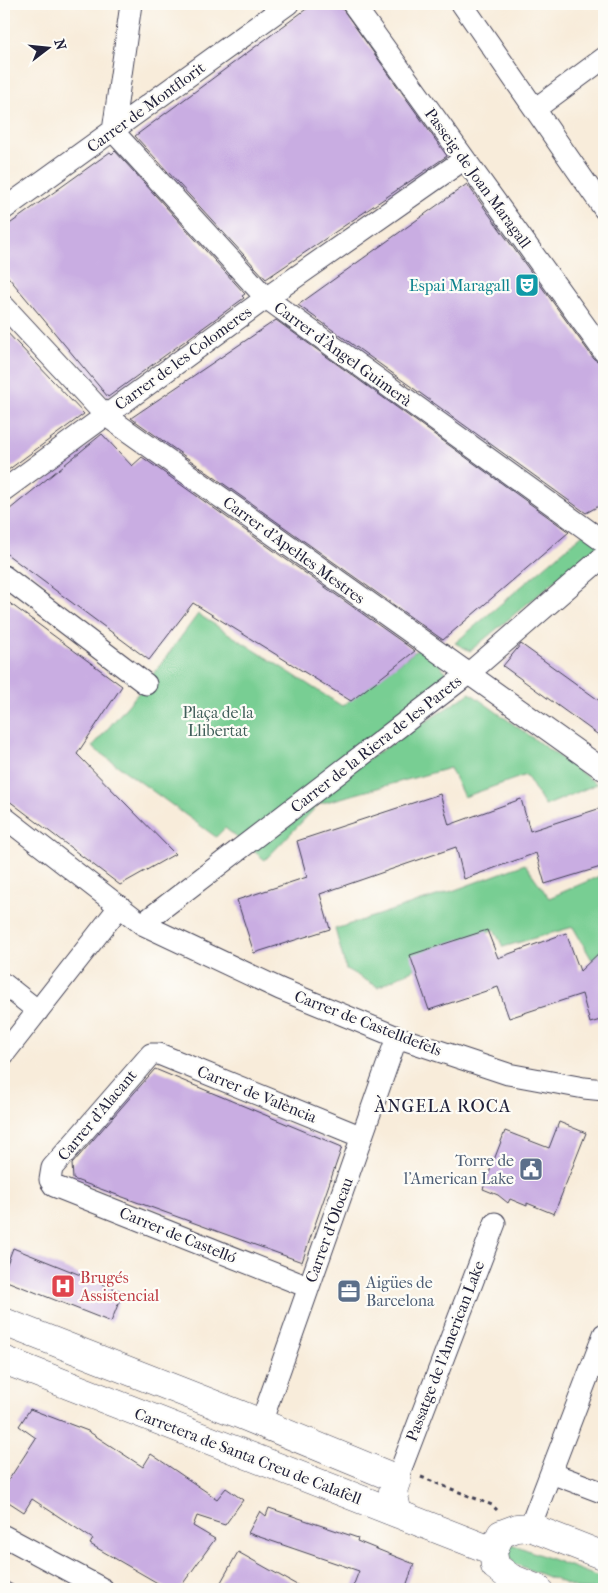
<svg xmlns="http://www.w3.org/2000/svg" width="608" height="1593" viewBox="0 0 608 1593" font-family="'IM FELL French Canon',serif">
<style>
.green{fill:#78ce93;stroke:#4d7867}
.building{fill:#c9ade2}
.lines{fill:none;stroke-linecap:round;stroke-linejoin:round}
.minor-casing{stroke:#424053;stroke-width:23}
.tertiary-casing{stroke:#424053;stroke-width:29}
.path{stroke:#424053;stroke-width:3;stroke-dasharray:4 4;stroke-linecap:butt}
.minor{stroke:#fff;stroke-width:21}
.tertiary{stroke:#fff;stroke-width:28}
.rail-casing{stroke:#22223b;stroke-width:5.5}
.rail{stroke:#fdfcf7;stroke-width:4;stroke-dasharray:11;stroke-linecap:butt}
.labels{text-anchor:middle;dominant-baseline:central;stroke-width:4.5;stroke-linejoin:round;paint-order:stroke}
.street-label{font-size:16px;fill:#22223b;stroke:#fdfcf7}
.culture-label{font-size:16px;fill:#0d838f;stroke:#fdfcf7;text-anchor:end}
.park-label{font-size:16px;fill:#405e5a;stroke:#fdfcf7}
.service-label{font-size:16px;fill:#4e5e75;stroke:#fdfcf7;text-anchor:end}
.health-label{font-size:16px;fill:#be3a42;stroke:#fdfcf7;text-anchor:start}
.neighbourhood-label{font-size:18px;letter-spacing:1px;fill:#22223b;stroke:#fdfcf7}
</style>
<rect width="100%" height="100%" fill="#fdfcf7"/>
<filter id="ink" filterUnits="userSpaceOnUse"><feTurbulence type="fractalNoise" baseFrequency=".02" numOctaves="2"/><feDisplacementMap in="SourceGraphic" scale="10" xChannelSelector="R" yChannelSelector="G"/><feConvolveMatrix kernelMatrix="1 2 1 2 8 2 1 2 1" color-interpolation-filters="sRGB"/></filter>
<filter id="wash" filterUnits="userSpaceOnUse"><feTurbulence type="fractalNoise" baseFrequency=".0096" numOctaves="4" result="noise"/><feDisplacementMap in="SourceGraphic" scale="20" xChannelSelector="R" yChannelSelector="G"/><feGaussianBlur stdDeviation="1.12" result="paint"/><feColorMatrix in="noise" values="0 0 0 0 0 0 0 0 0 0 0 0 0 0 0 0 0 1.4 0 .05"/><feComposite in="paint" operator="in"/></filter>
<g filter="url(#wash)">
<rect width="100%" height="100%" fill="#f8ecda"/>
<!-- green -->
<path class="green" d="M583,534L602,542L470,651L455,643Z
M198,614L342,706L425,644L447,674L356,767L470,693L597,784L545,806L526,775L464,797L450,768L319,804L265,860L225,828L216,837L92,747L146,684Z
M525,864L549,898L604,874V948L592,960L573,927L503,947L494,929L378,987L346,969L335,929L455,890Z
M509,1543L604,1579V1589H579L515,1564L510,1556Z"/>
<g id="blocks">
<!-- building -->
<path class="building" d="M313,4H339L447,156L266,279L135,136Z
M115,151L245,294L242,296L244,298L108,397L4,272V228L110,152L112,154Z
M467,184L594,359L604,364V503L586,513L298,305Z
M276,320L569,532L443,640L131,418Z
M4,329L84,414L4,473Z
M102,434L132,466L142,457L415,651L351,701L193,603L149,660L4,552V514Z
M4,599L122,686L77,754L175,854L120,885L4,797Z
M521,644L604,704V739L503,666Z
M440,794L449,825L521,799L530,831L601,808L604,818V866L545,884L536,853L464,879L456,847L320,894L330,929L254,953L237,900L307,877L297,841Z
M487,930L498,958L566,933L580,971L604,948V1019L590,1023L582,994L509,1018L498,987L429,1010L410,955Z
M155,1069L342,1147L302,1262L73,1179L72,1164Z
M559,1122L586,1133L554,1214L527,1203V1206L510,1199L508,1203L498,1195L483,1189L505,1131L549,1148Z
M13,1248L123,1292L111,1322L4,1280V1272Z
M30,1409L88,1431L143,1467L151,1454L217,1499L226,1488L243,1500L225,1525L197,1516L193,1526L215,1539L179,1589H168L90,1544L93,1539L32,1499L24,1512L4,1499V1487L36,1438L19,1426Z
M269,1508L358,1538L357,1541L414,1564L405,1589H352L359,1571L248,1533L260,1511L266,1516Z
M238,1552L304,1589H217Z"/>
</g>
</g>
<g filter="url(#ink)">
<use href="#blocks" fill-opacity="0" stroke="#424053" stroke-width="1"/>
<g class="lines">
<!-- minor casing -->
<g class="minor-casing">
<path id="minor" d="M131,4L113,131L266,298L604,542
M353,4L604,352
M462,4L604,209
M535,109L604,58
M4,209L288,4
M4,306L105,415L604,770
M4,490L266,298L463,160
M4,576L146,684
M4,817L142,924L280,989L397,1037L508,1074L584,1088L604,1090
M142,924L468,674L604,556
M4,984L38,1011
M4,1054L120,906
M308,1287L54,1186L50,1180L52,1168L151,1054H159L362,1137
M261,1423L397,1037
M551,1473L604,1493
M397,1479L495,1223
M530,1527L604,1334
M4,1536L103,1589"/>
</g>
<!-- tertiary casing -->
<g class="tertiary-casing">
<path id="tertiary" d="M4,1322L239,1414L397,1479L393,1491L398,1514
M4,1360L493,1551
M538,1589L511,1578L495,1566L493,1551L501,1534L517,1528L530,1527L604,1556"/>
</g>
<!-- path -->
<path class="path" d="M421,1477L492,1505L497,1510"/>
<!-- minor -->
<use href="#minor" class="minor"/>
<!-- tertiary -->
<use href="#tertiary" class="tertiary"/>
<!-- rail casing -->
<g class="rail-casing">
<path id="rail" d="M4,1583L15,1589"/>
</g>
<!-- rail -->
<use href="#rail" class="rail"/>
</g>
</g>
<!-- icons -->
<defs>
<g id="theatre-square" transform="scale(1.25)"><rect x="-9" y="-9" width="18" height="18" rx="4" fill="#0f9aa8" stroke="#fdfcf7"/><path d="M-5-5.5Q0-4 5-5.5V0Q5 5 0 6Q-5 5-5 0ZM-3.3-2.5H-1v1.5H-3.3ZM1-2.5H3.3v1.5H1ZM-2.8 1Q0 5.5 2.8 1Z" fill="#fff"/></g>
<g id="civic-square" transform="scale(1.25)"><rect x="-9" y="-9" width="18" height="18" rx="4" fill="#5c6f8a" stroke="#fdfcf7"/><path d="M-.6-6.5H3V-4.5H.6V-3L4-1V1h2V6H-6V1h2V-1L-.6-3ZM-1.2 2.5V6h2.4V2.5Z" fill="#fff"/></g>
<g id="hospital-square" transform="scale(1.25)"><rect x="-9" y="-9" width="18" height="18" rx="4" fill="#e0444e" stroke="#fdfcf7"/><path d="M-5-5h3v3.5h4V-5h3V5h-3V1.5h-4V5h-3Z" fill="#fff"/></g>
<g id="office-square" transform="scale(1.25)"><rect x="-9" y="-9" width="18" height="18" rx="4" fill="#5c6f8a" stroke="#fdfcf7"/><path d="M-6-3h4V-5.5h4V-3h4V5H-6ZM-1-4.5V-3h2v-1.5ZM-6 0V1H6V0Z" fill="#fff"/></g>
</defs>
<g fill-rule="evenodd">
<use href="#theatre-square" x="527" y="285"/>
<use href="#civic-square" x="531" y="1169"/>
<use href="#hospital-square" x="63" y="1286"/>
<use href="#office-square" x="349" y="1291"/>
</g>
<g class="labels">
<!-- street labels -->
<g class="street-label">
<text transform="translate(146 107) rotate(-36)">Carrer de Montflorit</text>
<text transform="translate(478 178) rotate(54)">Passeig de Joan Maragall</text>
<text transform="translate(343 354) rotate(36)">Carrer d'Àngel Guimerà</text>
<text transform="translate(183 358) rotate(-36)">Carrer de les Colomeres</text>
<text transform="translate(294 550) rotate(36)">Carrer d'Apel·les Mestres</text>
<text transform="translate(376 744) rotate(-38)">Carrer de la Riera de les Parets</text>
<text transform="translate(368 1023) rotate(21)">Carrer de Castelldefels</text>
<text transform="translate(257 1094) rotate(22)">Carrer de València</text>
<text transform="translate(97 1115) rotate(-50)">Carrer d'Alacant</text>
<text transform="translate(329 1230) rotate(-70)">Carrer d'Olocau</text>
<text transform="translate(178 1235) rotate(22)">Carrer de Castelló</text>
<text transform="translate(445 1351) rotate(-69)">Passatge de l'American Lake</text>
<text transform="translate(248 1456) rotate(21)">Carretera de Santa Creu de Calafell</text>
</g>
<!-- culture labels -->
<g class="culture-label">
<text x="510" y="285">Espai Maragall</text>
</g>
<!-- park labels -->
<g class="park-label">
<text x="218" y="712">Plaça de la<tspan x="218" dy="18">Llibertat</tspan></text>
</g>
<!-- service labels -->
<g class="service-label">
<text x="514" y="1160">Torre de<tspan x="514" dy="18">l'American Lake</tspan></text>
<text x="366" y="1282" text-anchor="start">Aigües de<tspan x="366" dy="18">Barcelona</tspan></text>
</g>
<!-- health labels -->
<g class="health-label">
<text x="80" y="1277">Brugés<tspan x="80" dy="18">Assistencial</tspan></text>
</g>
<!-- neighbourhood labels -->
<g class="neighbourhood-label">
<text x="443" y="1106">ÀNGELA ROCA</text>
</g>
</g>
<!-- margin -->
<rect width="608" height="1593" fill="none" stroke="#fdfcf7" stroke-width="20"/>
<!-- north arrow -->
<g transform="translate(48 48) rotate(74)" stroke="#fdfcf7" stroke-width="4" paint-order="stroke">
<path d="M0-4L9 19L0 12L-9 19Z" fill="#22223b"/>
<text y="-8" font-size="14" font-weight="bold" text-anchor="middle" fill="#22223b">N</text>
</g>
</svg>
